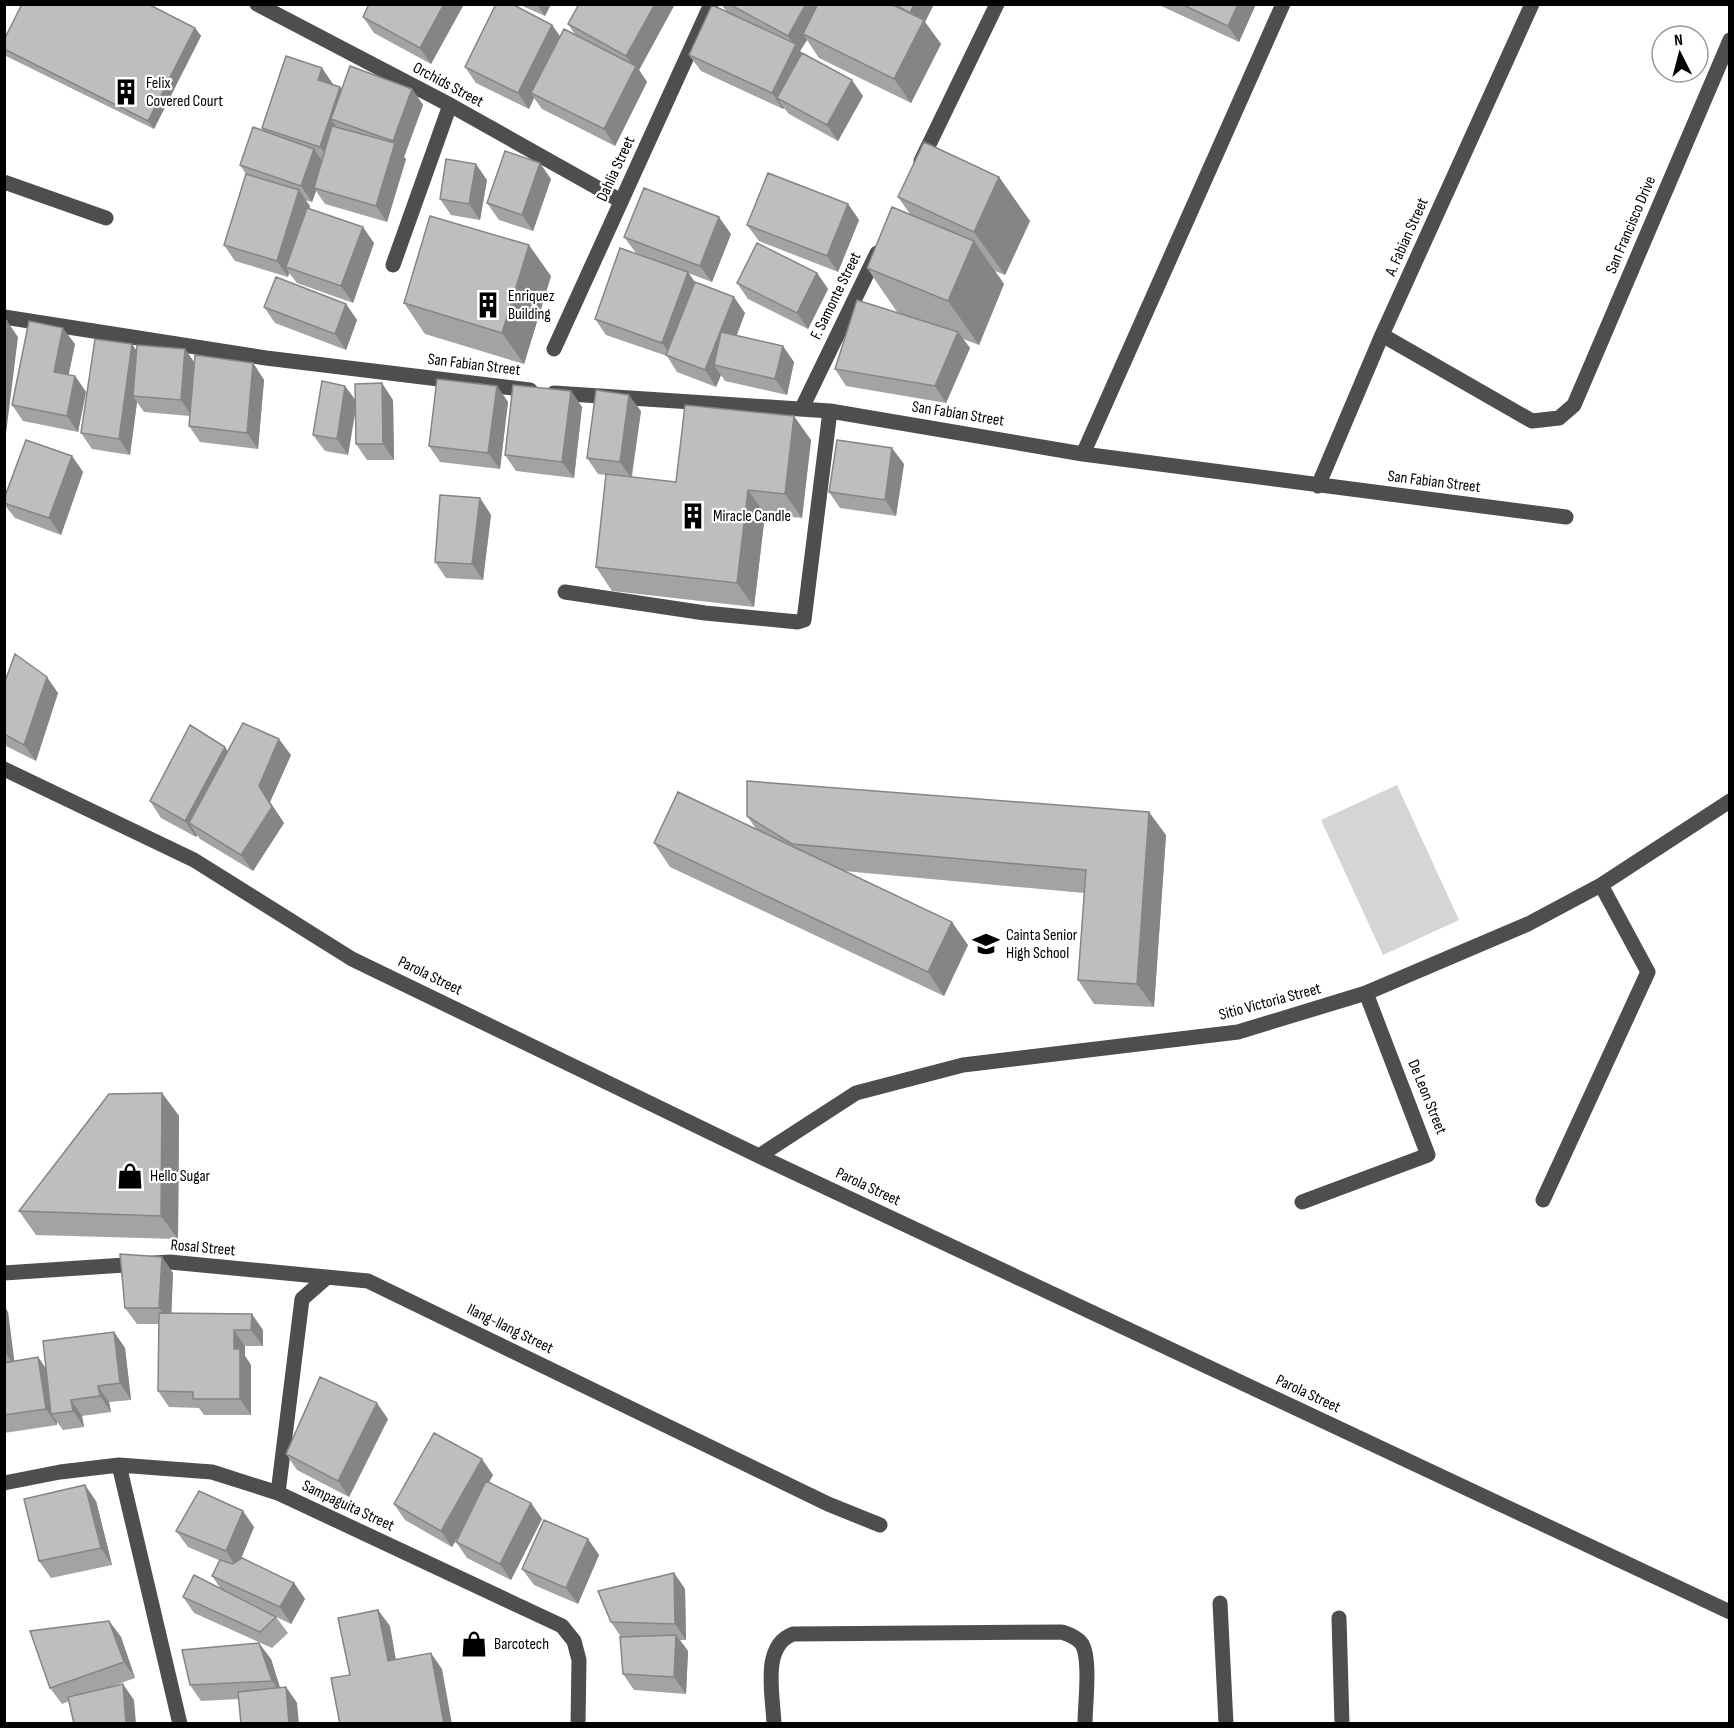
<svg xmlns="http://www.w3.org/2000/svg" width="1734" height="1728" viewBox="0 0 1734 1728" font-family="'Sofia Sans Condensed',sans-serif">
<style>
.green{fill:#d5d5d5}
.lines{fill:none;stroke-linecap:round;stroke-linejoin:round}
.minor{stroke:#4e4e4e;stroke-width:15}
.wall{fill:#a3a3a3}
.shaded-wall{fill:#858585}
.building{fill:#bebebe;stroke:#858585;stroke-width:1.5}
.labels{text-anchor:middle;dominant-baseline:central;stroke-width:4.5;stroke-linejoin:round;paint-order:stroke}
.poi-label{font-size:16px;fill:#000;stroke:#fff;text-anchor:start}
.street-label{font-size:16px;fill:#000;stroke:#fff}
</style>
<rect width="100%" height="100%" fill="#fff"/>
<!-- green -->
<path class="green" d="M1397,785L1459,920L1383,955L1321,820Z"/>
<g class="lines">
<!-- minor -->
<path class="minor" d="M257,4L450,105L621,201
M921,161L997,4
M4,182L106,218
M393,265L450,105
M4,317L266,358L530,390
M1382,335L1532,421L1559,418L1574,405L1730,40
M554,349L711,4
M554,393L830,411L1083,454L1566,517
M802,408L877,253
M1083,454L1283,4
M1318,486L1382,335L1532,4
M565,592L705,613L798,622L804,620L830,411
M4,769L194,860L352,959L759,1156L1730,1612
M759,1156L856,1093L963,1065L1238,1032L1366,993L1528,924L1601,885L1730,801
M1543,1200L1648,972L1601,885
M1302,1202L1428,1155L1366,993
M4,1273L170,1262L368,1281L828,1504L880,1525
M119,1465L180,1724
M4,1483L60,1472L119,1465L212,1472L278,1493L562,1626L574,1641L579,1660L578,1724
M278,1493L302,1299L326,1278
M1220,1603L1226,1724
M1339,1618L1342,1724
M774,1724C773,1695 761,1646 793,1634L1062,1632C1070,1635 1077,1637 1082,1644C1091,1660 1085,1704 1085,1724"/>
</g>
<!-- wall -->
<path class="wall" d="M464,4L431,64L374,33L363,17Z
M518,4H551L545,16Z
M675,4L639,70L647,82L615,146L542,109L534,98L529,109L476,83L465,67L552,25L560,36H576L568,24Z
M721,4H934L925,22L941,44L911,103L819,58L807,40L800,51L802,53L863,96L838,141L789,114L784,108L783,109L701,71L689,55L727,12Z
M1157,4H1256L1239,42Z
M195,28L201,36L154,129L6,56L4,53V40Z
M322,68L333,85L340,87L341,89H412L423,105L404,157L406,159L387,222L325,204L316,191L312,202L305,200L310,206L309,209L374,243L353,303L297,283L289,273L288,277L235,261L224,245L246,174L240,165L265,132L262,128Z
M999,177L1030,221L1005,275L995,271L1004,284L979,345L963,339L970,348L946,403L846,386L835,369L907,316L897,312L867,268L910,214L898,197Z
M551,179L533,231L499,220L487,203Z
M487,180L480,220L451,215L440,199Z
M848,204L859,220L838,272L759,241L747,225Z
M731,234L712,282L688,273L695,283L745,313L737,335L794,362L787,395L725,381L721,375L716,387L677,372L667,356L606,335L595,319L659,262L636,253L624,237Z
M817,273L828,289L808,329L748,299L737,283Z
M551,276L524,364L425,334L404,303Z
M346,304L357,320L346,350L275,323L264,307Z
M75,344L68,375L75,376L86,392L78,432L23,421L12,405Z
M132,344L136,350L185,349L194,362L253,363L264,380L258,449L200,442L189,426L190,416L144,412L137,402L130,455L92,449L81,433Z
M497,386L508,402L500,469L440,462L429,446Z
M571,391L582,407L574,478L516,471L505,455Z
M355,399L393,400L394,460H367L356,444L355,412L348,455L325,451L313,435Z
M641,411L632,477L676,482L811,440L802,518L765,514L754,607L612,591L596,567L606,475L598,474L587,458Z
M72,456L83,472L61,535L15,518L4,504V499Z
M904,464L896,516L840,508L829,492Z
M480,498L491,515L483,580L446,578L435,562Z
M4,684L58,693L36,761L4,745Z
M228,751L291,755L270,802L284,823L253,871L200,839L197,835L196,837L161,818L150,801Z
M747,816L1166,835L1154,1007L1094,1004L1078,980L1084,893L844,871L968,945L944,996L670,867L654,843L757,830Z
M162,1093L179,1116L178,1239L36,1235L19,1211Z
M162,1257L173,1273L171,1313L263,1330V1346H245V1356L251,1365V1415H204L199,1408L169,1407L158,1391L159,1324H137L125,1308Z
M4,1306L8,1312L14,1361L38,1357L46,1369L114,1332L125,1348L131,1400L109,1402L111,1412L82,1416L84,1427L63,1430L57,1422V1425L4,1433Z
M388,1419L349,1497L297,1470L286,1454Z
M493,1475L489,1482L531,1503L542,1519L511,1580L467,1558L456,1542L462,1529L452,1547L405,1520L394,1504Z
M96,1501L112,1565L51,1578L39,1561Z
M254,1527L241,1559L294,1583L305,1599L291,1624L270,1614L276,1617L288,1633L272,1648L194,1613L183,1597L221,1589L212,1576L221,1561L188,1547L176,1531Z
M588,1539L599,1555L578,1604L534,1585L522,1569Z
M674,1573L685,1589L686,1640H680L688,1651L686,1694L634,1690L623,1674L621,1637L611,1622Z
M109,1621L121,1637L135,1678L107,1688L134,1700L69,1701L62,1704L50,1688Z
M271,1659L280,1688L286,1687L297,1703L239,1699L201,1701L190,1685Z"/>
<!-- shaded-wall -->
<path class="shaded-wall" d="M444,4H464L431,64L420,48Z
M537,4H551L545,16Z
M655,4H675L639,70L647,82L615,146L604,129L635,68L626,56Z
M806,4H826L803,34L807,40L800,51L807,60L777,98L784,108L783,109L772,93L795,46L788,36Z
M914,4H934L925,22L941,44L911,103L894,79L920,27L910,13Z
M1238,4H1256L1239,42L1228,26Z
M552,25L563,41L531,93L534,98L529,109L518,93Z
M195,28L201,36L154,129L148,121Z
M322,68L333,84L330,96L318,80Z
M852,80L863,96L838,141L827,125Z
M340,87L351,103L331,119L341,133L332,163L320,147Z
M412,89L423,105L404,157L406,159L387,222L376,206L394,144L393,141Z
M314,149L325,165L314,188L316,191L312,202L301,186Z
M540,163L551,179L533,231L522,215Z
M476,164L487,180L480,220L469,204Z
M999,177L1030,221L1005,275L974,232Z
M299,190L310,206L291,269L286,267L289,273L288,277L277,261Z
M848,204L859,220L838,272L827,256Z
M719,217L731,234L712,282L700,266Z
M363,227L374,243L353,303L341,286Z
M974,241L1004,284L979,345L948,301Z
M529,245L551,276L524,364L502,333Z
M688,272L699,288L674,359L662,343Z
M817,273L828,289L808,329L797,313Z
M734,297L745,313L724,367L714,365L721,375L716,387L705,370Z
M346,304L357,320L346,350L335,334Z
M7,321L18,337L5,442L4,440V342Z
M63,328L75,344L66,388L54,372Z
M958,332L970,348L946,403L935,386Z
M132,344L143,360L133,396L137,402L130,455L119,439Z
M783,346L794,362L787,395L775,379Z
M185,349L196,365L192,416L181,400Z
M253,363L264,380L258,449L247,433Z
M75,376L86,392L78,432L67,416Z
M382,383L393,400L394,460L383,444Z
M345,386L357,402L348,455L337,439Z
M497,386L508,402L500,469L488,453Z
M571,391L582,407L574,478L562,462Z
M629,395L641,411L631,478L620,462Z
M794,416L811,440L802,518L785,494Z
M892,448L904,464L896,516L885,500Z
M72,456L83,472L61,535L49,518Z
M748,490L765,514L754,607L737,583Z
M480,498L491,515L483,580L472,564Z
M47,677L58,693L36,761L24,745Z
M279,739L291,755L270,802L284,823L253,871L241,855L259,786Z
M225,747L236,763L189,823L197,835L196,837L185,821Z
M1149,812L1166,835L1154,1007L1137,984Z
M952,922L968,945L944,996L928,972Z
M162,1093L179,1116L178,1239L161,1216Z
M162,1257L173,1273L171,1324L159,1308Z
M4,1306L8,1312L15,1366L4,1351Z
M252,1314L263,1330V1346L251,1330Z
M234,1330L245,1346V1356L251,1365V1415L240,1399L234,1349Z
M114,1332L125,1348L131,1400L120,1383Z
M38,1357L49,1373L51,1414L57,1422V1425L46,1409Z
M98,1386L109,1402L111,1412L100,1396Z
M71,1400L82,1416L84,1427L73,1411Z
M377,1403L388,1419L349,1497L338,1481Z
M482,1459L493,1475L452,1547L441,1531Z
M85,1485L96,1501L112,1565L101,1548Z
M531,1503L542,1519L511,1580L500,1564Z
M243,1511L254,1527L237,1568L226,1551Z
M588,1539L599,1555L578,1604L566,1588Z
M674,1573L685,1589L686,1640L675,1624Z
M294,1583L305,1599L291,1624L280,1607Z
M378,1610L390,1626L399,1677L388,1661Z
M109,1621L121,1637L135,1678L124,1662Z
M676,1635L688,1651L686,1694L674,1677Z
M259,1643L271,1659L283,1697L272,1681Z
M431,1653L442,1669L452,1724H444Z
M123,1684L134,1700L136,1724H126Z
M286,1687L297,1703L299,1724H289Z"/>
<!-- building -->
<path class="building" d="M22,4H148L195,28L148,121L4,49V40Z
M369,4H444L420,48L363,17Z
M496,4H512L552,25L518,93L465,67Z
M579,4H655L626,56L568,24Z
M729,4H806L788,36Z
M818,4H891L924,20L894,79L803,34Z
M894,4H914L910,13Z
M1181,4H1238L1228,26Z
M712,5L796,44L772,93L689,55Z
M564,29L636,66L604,129L531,93Z
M802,53L852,80L827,125L777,98Z
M286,56L322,68L318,80L340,87L320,147L262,128Z
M350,66L412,89L393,141L331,119Z
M332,126L395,143L376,206L314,188Z
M253,127L314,149L301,186L240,165Z
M924,142L999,177L974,232L898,197Z
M505,151L540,163L522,215L487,203Z
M446,159L476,164L469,204L440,199Z
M768,173L848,204L827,256L747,225Z
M246,174L299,190L277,261L224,245Z
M644,188L719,217L700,266L624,237Z
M892,207L974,241L948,301L867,268Z
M307,208L363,227L341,286L286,267Z
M430,216L529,245L502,333L404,303Z
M757,243L817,273L797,313L737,283Z
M620,248L688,272L662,343L595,319Z
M276,277L346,304L335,334L264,307Z
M695,282L734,297L705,370L666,355Z
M857,300L958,332L935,386L835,369Z
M4,321H7L4,342Z
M29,321L63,328L54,372L75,376L67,416L12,405Z
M721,332L783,346L775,379L714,365Z
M95,339L132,344L119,439L81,433Z
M137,345L185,349L181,400L133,396Z
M195,355L253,363L247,433L189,426Z
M437,379L497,386L488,453L429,446Z
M322,381L345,386L337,439L313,435Z
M382,383L383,444H356L355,384Z
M513,385L571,391L562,462L505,455Z
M596,390L629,395L620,462L587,458Z
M685,405L794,416L785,494L748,490L737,583L596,567L606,474L676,482Z
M26,440L72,456L49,518L4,503V499Z
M837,440L892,448L885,500L829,492Z
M440,495L480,498L472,564L435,562Z
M15,654L47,677L24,745L4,734V684Z
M243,723L279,739L259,786L272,807L241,855L189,823Z
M190,725L225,747L185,821L150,801Z
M747,781L1149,812L1137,984L1078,980L1086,870L792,844L747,816Z
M678,792L952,922L928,972L654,843Z
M162,1093L161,1216L19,1211L109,1094Z
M120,1254L162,1257L159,1308H125Z
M159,1313L252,1314L251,1330H234V1349H240V1399H193V1392L158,1391Z
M114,1332L120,1383L98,1386L100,1396L71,1400L73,1411L51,1414L43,1341Z
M38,1357L46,1409L4,1415V1363Z
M320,1377L377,1403L338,1481L286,1454Z
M434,1433L482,1459L441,1531L394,1504Z
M486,1481L531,1503L500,1564L456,1542Z
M85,1485L101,1548L39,1561L24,1499Z
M199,1491L243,1511L226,1551L176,1531Z
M544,1520L588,1539L566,1588L522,1569Z
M242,1558L294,1583L280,1607L212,1576L220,1560L233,1564Z
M674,1573L675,1624L611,1622L598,1591Z
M194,1575L276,1617L260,1632L183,1597Z
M378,1610L388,1661L431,1653L444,1724H340L331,1678L350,1675L338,1618Z
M109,1621L124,1662L50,1688L30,1631Z
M676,1635L674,1677L623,1674L620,1637Z
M259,1643L272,1681L190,1685L182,1650Z
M123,1684L126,1724H74L68,1697Z
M286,1687L289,1724H241L238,1692Z"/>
<!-- icons -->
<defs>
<g id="building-bare" transform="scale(2.07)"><path d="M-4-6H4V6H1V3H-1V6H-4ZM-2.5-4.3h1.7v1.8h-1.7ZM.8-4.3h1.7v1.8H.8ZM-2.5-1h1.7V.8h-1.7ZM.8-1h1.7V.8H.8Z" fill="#000" stroke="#fff" stroke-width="2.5" paint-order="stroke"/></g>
<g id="school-bare" transform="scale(2.07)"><path d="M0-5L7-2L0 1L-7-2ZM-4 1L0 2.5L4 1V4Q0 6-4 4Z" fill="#000" stroke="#fff" stroke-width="2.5" paint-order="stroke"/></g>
<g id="shop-bare" transform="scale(2.07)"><path d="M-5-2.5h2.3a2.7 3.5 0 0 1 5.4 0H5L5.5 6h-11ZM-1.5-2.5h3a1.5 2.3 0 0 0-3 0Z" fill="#000" stroke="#fff" stroke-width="2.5" paint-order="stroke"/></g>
</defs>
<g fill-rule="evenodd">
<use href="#building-bare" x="126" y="92"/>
<use href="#building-bare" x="488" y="305"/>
<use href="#building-bare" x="693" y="516"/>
<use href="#school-bare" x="986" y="944"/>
<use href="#shop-bare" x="130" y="1176"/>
<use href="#shop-bare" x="474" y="1644"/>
</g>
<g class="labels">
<!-- poi labels -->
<g class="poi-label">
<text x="146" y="83">Felix<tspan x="146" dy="18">Covered Court</tspan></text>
<text x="508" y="296">Enriquez<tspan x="508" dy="18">Building</tspan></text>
<text x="713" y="516">Miracle Candle</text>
<text x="1006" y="935">Cainta Senior<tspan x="1006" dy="18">High School</tspan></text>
<text x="150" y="1176">Hello Sugar</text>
<text x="494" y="1644">Barcotech</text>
</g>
<!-- street labels -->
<g class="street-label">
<text transform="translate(448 85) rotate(28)">Orchids Street</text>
<text transform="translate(616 169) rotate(-65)">Dahlia Street</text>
<text transform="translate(1631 225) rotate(-67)">San Francisco Drive</text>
<text transform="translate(1407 237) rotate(-66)">A. Fabian Street</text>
<text transform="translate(836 296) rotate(-64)">F. Samonte Street</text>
<text transform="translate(474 365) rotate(7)">San Fabian Street</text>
<text transform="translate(958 414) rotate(9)">San Fabian Street</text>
<text transform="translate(1434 482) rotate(7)">San Fabian Street</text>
<text transform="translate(430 976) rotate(26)">Parola Street</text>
<text transform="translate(1270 1002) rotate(-15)">Sitio Victoria Street</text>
<text transform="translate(1427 1097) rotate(68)">De Leon Street</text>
<text transform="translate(868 1187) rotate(25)">Parola Street</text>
<text transform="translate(203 1248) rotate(5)">Rosal Street</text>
<text transform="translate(510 1329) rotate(26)">Ilang-llang Street</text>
<text transform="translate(1308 1394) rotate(25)">Parola Street</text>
<text transform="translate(348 1506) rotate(25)">Sampaguita Street</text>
</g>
</g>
<!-- border -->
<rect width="1734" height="1728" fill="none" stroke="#000000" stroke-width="12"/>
<!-- north arrow -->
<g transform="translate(1680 54) rotate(354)"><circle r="28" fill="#ffffff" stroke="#999999" stroke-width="1.5"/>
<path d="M0-4.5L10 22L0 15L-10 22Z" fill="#000000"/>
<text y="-9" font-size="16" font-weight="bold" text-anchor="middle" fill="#000000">N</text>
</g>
</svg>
